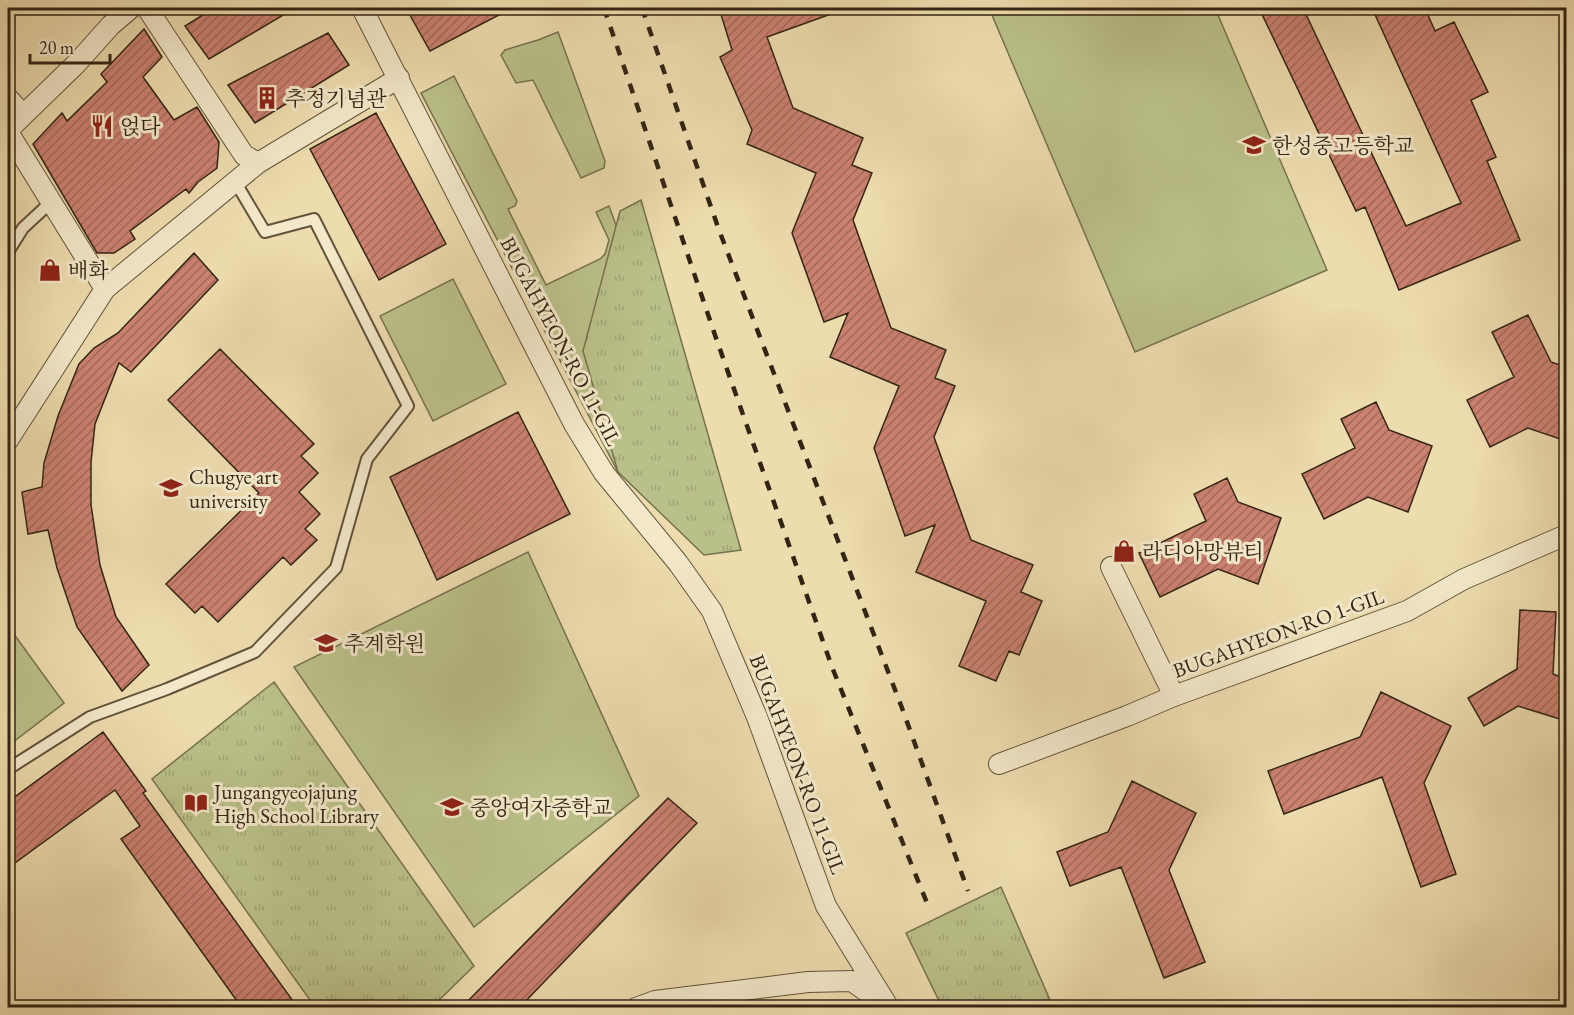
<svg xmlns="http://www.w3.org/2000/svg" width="1574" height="1015" viewBox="0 0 1574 1015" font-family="'EB Garamond','Noto Serif KR',serif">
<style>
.green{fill:#bac089;stroke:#76724e;stroke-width:1.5}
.park{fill:url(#park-tufts);stroke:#76724e;stroke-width:1.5}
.building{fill:url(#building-hatch);stroke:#332514;stroke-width:1.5}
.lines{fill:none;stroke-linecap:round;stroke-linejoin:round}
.lane-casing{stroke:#62533a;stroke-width:14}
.street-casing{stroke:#62533a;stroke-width:22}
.lane{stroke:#f3e8ca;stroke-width:10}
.street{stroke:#f3e8ca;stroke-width:20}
.rail{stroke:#332514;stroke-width:4.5;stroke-dasharray:10 10;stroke-linecap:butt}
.labels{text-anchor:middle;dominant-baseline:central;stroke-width:6;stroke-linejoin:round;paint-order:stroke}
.poi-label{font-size:21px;fill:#332514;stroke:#f3e8ca;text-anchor:start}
.street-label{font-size:21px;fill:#332514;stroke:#f3e8ca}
</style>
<defs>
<pattern id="park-tufts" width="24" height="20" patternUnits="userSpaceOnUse" patternTransform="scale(1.5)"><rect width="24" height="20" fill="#bac089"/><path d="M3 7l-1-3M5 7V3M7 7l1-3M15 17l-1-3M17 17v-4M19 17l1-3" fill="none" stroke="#a0a575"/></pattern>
<pattern id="building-hatch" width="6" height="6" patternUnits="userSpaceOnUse" patternTransform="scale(1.5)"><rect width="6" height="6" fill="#cb8170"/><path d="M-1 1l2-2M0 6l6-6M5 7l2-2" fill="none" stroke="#a5695b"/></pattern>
</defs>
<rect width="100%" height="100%" fill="#eddcae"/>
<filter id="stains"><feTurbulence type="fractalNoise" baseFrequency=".00333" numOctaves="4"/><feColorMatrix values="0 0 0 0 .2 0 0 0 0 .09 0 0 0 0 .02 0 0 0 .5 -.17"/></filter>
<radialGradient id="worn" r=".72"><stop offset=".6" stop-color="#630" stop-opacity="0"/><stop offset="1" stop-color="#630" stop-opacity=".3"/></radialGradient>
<!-- green -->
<path class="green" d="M989,8H1215L1327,270L1135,352Z
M558,32L605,161L604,168L581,178L533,80L516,83L501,55L505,50L538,40Z
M454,76L517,201L515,206L508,209L546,285L600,259L605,254L609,240L596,212L609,206L616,225L650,477L618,472L421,93Z
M453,279L506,384L433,421L380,316Z
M528,552L639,796L474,927L294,667Z
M8,626L64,703L8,746Z"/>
<!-- park -->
<path class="park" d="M641,200L741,550L704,555L618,472L583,351L620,211Z
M274,682L474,966L432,1007H315L152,779Z
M1001,887L1053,1007H942L906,933Z"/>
<!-- building -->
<path class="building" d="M214,8H295L209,59L185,26Z
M406,8H512L430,51Z
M719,8H841L842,10L767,37L793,108L863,138L852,165L872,173L853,220L891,328L946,350L935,378L955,386L934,437L971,540L1033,565L1021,592L1042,601L1019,655L1009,651L996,681L959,666L986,601L916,572L935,525L905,536L874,448L899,386L830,357L848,313L824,322L792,233L816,173L747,144L752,130L720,57L732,50Z
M1259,8H1303L1406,226L1461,203L1372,8H1425L1435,31L1454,22L1488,92L1471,100L1496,157L1487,161L1520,240L1399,290L1365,207L1356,211Z
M144,29L162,57L143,77L174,120L197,107L219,142L217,168L198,182L189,193L186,189L130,231L135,239L114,253H97L33,144L62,113L67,121L107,82L101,74Z
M328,33L349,65L255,123L228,85Z
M376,113L446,244L379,280L310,149Z
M194,253L218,280L131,372L119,363L95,424L91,462V505L100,565L116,617L149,665L122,691L77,627L57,568L48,530L28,534L22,492L42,487L44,463L58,416L79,364L94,348L118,333Z
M1528,315L1551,362L1566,367V441L1528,428L1490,447L1467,400L1514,377L1492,332Z
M220,349L314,444L301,456L318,473L299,492L320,514L305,529L317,540L291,565L283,557L218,622L202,606L195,613L166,584L259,493L168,400Z
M1376,402L1389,430L1432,446L1408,512L1368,497L1324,519L1302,474L1355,448L1341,419Z
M518,412L570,514L437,580L390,477Z
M1227,478L1238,502L1281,518L1258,584L1218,569L1160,597L1139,553L1206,521L1194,494Z
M1520,610L1556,612L1553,674L1566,679V721L1518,706L1484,726L1468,698L1517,669Z
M1381,692L1451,726L1424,783L1456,874L1421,887L1382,777L1284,814L1268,771L1360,737Z
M103,732L146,791L143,793L298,1008H242L121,839L140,826L115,790L8,868V802Z
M1132,781L1196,813L1169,870L1205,962L1164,978L1121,867L1070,886L1057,852L1108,832Z
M668,798L697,823L519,1008H461Z"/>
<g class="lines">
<!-- lane casing -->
<g class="lane-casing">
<path id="lane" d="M8,252L23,228L51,202
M8,769L90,717L167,689L255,652L336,568L367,459L408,406L314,219L265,232L236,183"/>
</g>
<!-- street casing -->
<g class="street-casing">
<path id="street" d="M147,8L244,155L258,163
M362,8L574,424L604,473L678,563L712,611L757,717L826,906L889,1008
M8,98L22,114
M8,130L77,63L111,25L131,8
M8,132L105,289
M8,440L105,289L258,163L399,78
M1111,567L1174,696
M999,764L1127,716L1174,696L1407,611L1464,579L1566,535
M636,1008L655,1001L808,982L852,981L880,1001"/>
</g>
<!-- lane -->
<use href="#lane" class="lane"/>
<!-- street -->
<use href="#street" class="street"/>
<!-- rail -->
<path class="rail" d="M604,8L716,338L832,667L929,908
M642,8L719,230L902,708L968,891"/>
</g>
<!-- icons -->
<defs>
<g id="building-bare" transform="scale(1.8)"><path d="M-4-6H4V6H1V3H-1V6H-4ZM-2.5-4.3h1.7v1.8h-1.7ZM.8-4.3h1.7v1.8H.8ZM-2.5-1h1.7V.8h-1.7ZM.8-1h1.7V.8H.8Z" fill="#8f2418" stroke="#f3e8ca" stroke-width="2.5" paint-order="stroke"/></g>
<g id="restaurant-bare" transform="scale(1.8)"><path d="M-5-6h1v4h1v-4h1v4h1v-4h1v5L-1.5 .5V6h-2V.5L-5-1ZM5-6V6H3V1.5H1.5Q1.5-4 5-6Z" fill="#8f2418" stroke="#f3e8ca" stroke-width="2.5" paint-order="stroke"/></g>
<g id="school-bare" transform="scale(1.8)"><path d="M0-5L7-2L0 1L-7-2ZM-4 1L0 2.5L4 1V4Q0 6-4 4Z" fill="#8f2418" stroke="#f3e8ca" stroke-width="2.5" paint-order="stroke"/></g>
<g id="shop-bare" transform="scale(1.8)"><path d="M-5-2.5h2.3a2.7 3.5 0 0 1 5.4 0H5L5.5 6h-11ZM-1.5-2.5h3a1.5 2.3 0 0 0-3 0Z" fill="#8f2418" stroke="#f3e8ca" stroke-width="2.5" paint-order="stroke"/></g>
<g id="university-bare" transform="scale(1.8)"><path d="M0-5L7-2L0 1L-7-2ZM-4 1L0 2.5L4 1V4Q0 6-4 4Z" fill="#8f2418" stroke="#f3e8ca" stroke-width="2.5" paint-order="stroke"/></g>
<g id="library-bare" transform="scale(1.8)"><path d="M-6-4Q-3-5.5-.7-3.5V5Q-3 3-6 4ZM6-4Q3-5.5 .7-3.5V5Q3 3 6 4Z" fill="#8f2418" stroke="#f3e8ca" stroke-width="2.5" paint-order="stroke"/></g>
</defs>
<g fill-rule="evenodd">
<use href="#building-bare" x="267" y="98"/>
<use href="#restaurant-bare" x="102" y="126"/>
<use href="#school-bare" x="1254" y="145"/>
<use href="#shop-bare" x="50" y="270"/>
<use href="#university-bare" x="171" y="488"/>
<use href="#shop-bare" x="1124" y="551"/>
<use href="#school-bare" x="326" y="643"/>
<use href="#library-bare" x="196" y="803"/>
<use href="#school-bare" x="452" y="807"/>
</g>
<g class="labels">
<!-- poi labels -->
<g class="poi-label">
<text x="285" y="98">추정기념관</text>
<text x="120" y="126">얹다</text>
<text x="1272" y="145">한성중고등학교</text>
<text x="68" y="270">배화</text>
<text x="189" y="476">Chugye art<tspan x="189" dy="24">university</tspan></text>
<text x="1142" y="551">라디아망뷰티</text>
<text x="344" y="643">추계학원</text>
<text x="214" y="791">Jungangyeojajung<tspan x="214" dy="24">High School Library</tspan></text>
<text x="470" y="807">중앙여자중학교</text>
</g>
<!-- street labels -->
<g class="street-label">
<text transform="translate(561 341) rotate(62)">BUGAHYEON-RO 11-GIL</text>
<text transform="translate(1278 633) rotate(-20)">BUGAHYEON-RO 1-GIL</text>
<text transform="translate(798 764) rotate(69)">BUGAHYEON-RO 11-GIL</text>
</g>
</g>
<!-- margin -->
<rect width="1574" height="1015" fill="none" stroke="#eddcae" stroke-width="30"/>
<rect x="9" y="9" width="1556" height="997" fill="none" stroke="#332514" stroke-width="3"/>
<rect x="15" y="15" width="1544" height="985" fill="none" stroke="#332514" stroke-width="1.5"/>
<!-- scale -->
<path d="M30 54v9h80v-9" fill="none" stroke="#332514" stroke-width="3"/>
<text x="39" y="54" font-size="18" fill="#332514" stroke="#f3e8ca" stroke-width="4.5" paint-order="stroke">20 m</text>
<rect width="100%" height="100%" filter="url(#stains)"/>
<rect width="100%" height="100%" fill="url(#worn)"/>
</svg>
